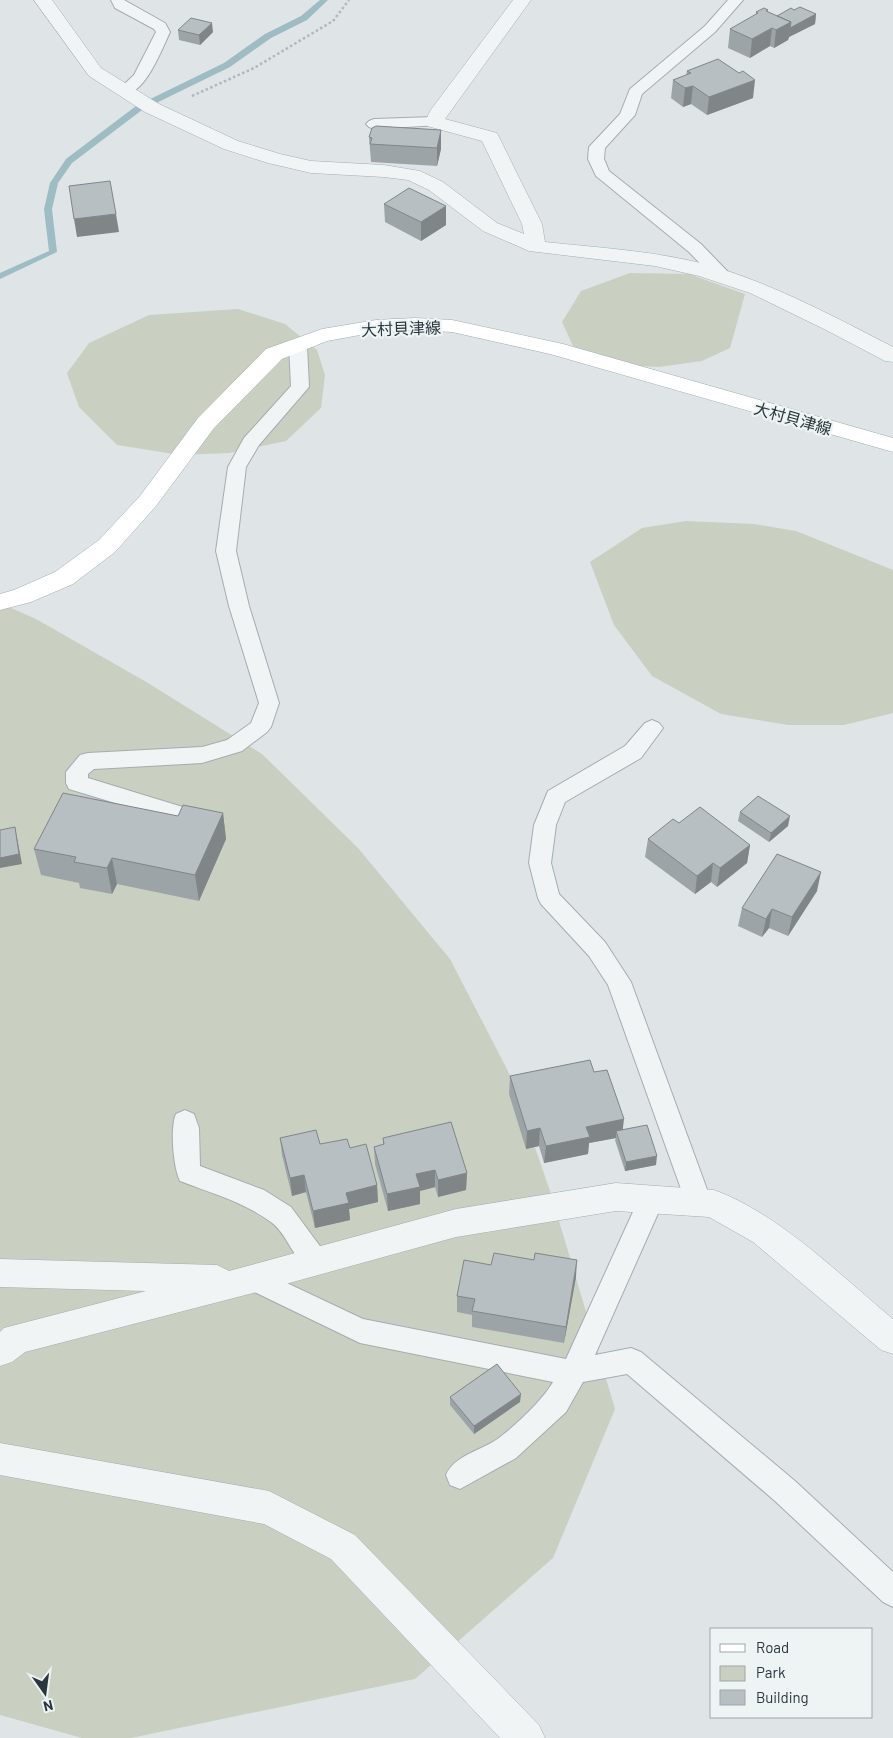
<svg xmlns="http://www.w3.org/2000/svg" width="893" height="1738" viewBox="0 0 893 1738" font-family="Barlow,'Noto Sans JP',sans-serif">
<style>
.green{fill:#c9d0c1}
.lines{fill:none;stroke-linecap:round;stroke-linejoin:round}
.stream{fill:#9dbcc3;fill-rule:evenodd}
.service-casing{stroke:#a5acb0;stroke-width:2}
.minor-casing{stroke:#a5acb0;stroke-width:1}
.primary-casing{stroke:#9facb1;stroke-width:1}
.path{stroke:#b1b7ba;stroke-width:2.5;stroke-dasharray:2.5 2.5;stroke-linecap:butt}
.service{fill:#f1f4f5;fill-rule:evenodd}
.minor{fill:#f1f4f5;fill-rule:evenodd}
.primary{fill:#fff;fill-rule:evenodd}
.wall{fill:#9da4a8}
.shaded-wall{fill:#808688}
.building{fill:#b7bfc3;stroke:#808688}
.labels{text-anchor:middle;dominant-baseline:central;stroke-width:4.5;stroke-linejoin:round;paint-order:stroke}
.street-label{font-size:16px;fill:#29363c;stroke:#eef3f4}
</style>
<rect width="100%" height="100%" fill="#dfe4e7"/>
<!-- green -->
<path class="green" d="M630,273L689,274L745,294L730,348L702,361L659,367L605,364L574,348L562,322L581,291Z
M238,309L285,324L317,350L325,375L321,408L286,441L229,453L180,455L117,445L79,407L67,373L89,343L149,315Z
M686,521L754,524L796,531L893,570V713L844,725H788L721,714L652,676L614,625L590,562L642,528Z
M0,603L36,619L148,683L262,754L358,848L450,959L510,1075L551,1194L615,1409L553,1558L415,1679L131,1738H82L0,1715Z"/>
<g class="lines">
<!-- stream -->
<path class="stream" d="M320,0H328L307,20L271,38L230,67L142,110L72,163L58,183L52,209L57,252L0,279V273L49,251L44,209L50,183L66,159L136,106L224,63L265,34L301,16Z"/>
<!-- service casing -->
<g class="service-casing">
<path id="service" d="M111,0H124L165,23L170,32C162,49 143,100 120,94L117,91L134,75L156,32L154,29L115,8Z
M728,0H743L715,32L642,94L635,115L605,148L604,159L609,171L701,244L729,273L731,277L729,281H717L689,252L596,176L588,159L589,147L620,114L630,89L705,26Z
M434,117L439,119L442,122L439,125L374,129L369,127L366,124L369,121L374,119Z
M298,340L304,341L307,345L309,387L259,445L246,467L236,551L249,606L279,703L271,727L267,732L242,751L202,763L94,769L88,774V778L199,812L202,818L199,824L191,826L69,789L66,783V772L80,755L88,753L202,747L227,740L251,723L259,703L229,606L216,551L228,467L244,438L291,386L289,345L292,341Z
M652,720L659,723L663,728L641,758L565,802L556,825L551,863L559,894L605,942L631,982L712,1203L708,1211L699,1214L690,1211L686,1203L608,985L589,956L541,904L538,898L529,863L534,825L548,791L625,746L645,723Z
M185,1110L194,1114L199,1128L200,1166L264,1190L291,1207L325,1253L329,1261L325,1269L316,1273C294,1265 289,1235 271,1222C244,1202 211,1193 180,1181C173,1167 170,1127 176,1114Z
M651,1189L660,1192L664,1200L595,1355L631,1348L641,1352L795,1481L893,1572V1607L883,1602L775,1501L627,1374L583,1382L566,1412L516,1458L460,1489L450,1485L446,1475C454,1456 479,1451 496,1440C513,1428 543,1400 553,1382L360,1343L244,1287L240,1279L244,1271L253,1267L363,1319L566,1359L642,1192Z"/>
</g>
<!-- minor casing -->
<g class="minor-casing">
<path id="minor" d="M34,0H52L101,68L159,104L238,141L280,154L311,161L384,165L420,171L443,182L497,223L524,234L522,224L482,141L427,126L425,122L430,111L513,0H531L445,119L497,133L542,224L545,242C601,248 658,251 712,266C775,285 835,317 893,347V362L885,361L826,330L750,293L699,276L655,266L529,251L483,231L429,190L408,180L384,177L311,173L268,163L224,149L145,112L89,76Z
M616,1183L714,1190C778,1213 841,1276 893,1319V1354L881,1350L753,1242L709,1217L616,1211L456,1237L253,1293L25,1352L12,1362L0,1366V1332L4,1328L146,1291L0,1287V1259L217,1265L229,1271L456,1209Z
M0,1443L269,1491L355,1535L539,1725L545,1738H500L331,1559L264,1524L0,1475Z"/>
</g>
<!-- primary casing -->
<g class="primary-casing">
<path id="primary" d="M415,318L452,320L563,344L893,438V452L550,354L452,332L415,330L376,332L327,341L282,359L214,428L156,506L115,552L73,584L31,602L0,610V594L14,590L55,572L99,540L140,496L198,418L266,349L322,329L376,320Z"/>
</g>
<!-- path -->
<path class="path" d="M192,96L254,68L333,21L349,0"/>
<!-- service -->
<use href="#service" class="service"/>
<!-- minor -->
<use href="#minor" class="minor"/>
<!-- primary -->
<use href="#primary" class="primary"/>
</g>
<!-- wall -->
<path class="wall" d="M794,10L816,14L815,24L789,37L788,40L774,48L770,46L750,58L728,48L730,29L756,15V12H768L777,16Z
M178,30L213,32L200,45L179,40Z
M687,71L753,98L707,115L691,104L683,107L671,98L673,80L686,75Z
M441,130V149L437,166L371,162L369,137Z
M384,204L446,225L421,241L385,222Z
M740,812L788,826L769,842L738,821Z
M223,813L226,839L199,901L117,884L112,894L80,888L79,883L41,875L34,849L178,816Z
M679,823L750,845L747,863L717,887L711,882L695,894L645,857L648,839Z
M817,891L788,936L769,928L762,937L738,926L742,908Z
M594,1072L623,1130L656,1165L625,1171L615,1140L616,1138L589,1143L588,1154L544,1163L539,1146L526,1149L509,1094L510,1076Z
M280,1138L320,1144L350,1148L377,1185L378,1202L349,1209L350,1220L315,1228L306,1192L292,1196L282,1155Z
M383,1138L467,1173L466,1190L438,1197L435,1187L420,1191V1204L388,1211L375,1164L374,1147L383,1145Z
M534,1260L576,1277L564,1343L472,1327V1315L457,1312V1296L491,1265Z
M450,1397L520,1402L474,1434L450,1405Z"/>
<!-- shaded-wall -->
<path class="shaded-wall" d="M816,14L815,24L789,37L788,40L774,48L776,30L791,22Z
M212,23L213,32L200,45L199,35Z
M772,28L770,46L750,58L752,39Z
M755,80L753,98L707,115L709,97Z
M693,86L691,104L683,107L685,88Z
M441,130V149L437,166V148Z
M446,206V225L421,241V222Z
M116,214L119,232L77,237L74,219Z
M223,813L226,839L199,901L195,875Z
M790,816L788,826L769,842L771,833Z
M15,827L22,864L0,868V858Z
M750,845L747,863L717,887L720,868Z
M112,858L117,884L112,894L107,868Z
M713,863L711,882L695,894L697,876Z
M821,872L817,891L788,936L792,917Z
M772,909L769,928L762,937L766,919Z
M624,1119L622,1136L616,1131V1138L589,1143L588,1154L544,1163L546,1146L586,1127Z
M540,1128L539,1146L526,1149L527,1131Z
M657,1156L656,1165L625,1171L626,1162Z
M435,1170V1187L420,1191V1204L388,1211L387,1194L416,1174Z
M467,1173L466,1190L438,1197V1180Z
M304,1175L306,1192L292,1196L290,1178Z
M377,1185L378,1202L349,1209L350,1220L315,1228L313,1211L346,1193Z
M577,1260L576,1277L564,1343L566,1327Z
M521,1394L520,1402L474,1434V1426Z"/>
<!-- building -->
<path class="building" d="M800,7L816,14L790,28L791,22L777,16L791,8L794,10Z
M764,8L768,10L766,11L791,22L776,30L772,28L752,39L730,29L758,13L756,12Z
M191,18L212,23L199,35L178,30Z
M718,59L739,73L743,71L755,80L709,97L693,86L685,88L673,80L691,73L687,71Z
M376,126L441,130L437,148L370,144L372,138L369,137L372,128Z
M110,181L116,214L74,219L69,186Z
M409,188L446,206L421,222L384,204Z
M63,793L178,816L183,805L223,813L195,875L112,858L107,868L74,862L76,857L34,849Z
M758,796L790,816L771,833L740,812Z
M700,807L750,845L720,868L713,863L697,876L648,839L673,819L679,823Z
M15,827L19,854L0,858V830Z
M777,854L821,872L792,917L772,909L766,919L742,908Z
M590,1060L594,1072L607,1070L624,1119L586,1127L590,1137L546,1146L540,1128L527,1131L510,1076Z
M451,1122L467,1173L438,1180L435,1170L416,1174L420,1187L387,1194L374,1147L384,1144L383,1138Z
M647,1125L657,1156L626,1162L616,1131Z
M316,1130L320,1144L347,1139L350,1148L366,1144L377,1185L346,1193L349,1203L313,1211L304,1175L290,1178L280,1138Z
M494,1253L534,1260L535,1253L577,1260L566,1327L472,1311L475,1299L457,1296L464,1260L491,1265Z
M497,1364L521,1394L474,1426L450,1397Z"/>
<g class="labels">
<!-- street labels -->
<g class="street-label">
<text transform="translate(401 328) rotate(-2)">大村貝津線</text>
<text transform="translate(793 418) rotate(16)">大村貝津線</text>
</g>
</g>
<!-- legend -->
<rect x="710" y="1628" width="162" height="90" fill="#eef3f4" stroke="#9fa7aa"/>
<rect x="720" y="1644" width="25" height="8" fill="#ffffff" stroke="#9fa7aa"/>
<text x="756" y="1653" font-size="15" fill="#29363c">Road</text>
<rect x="720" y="1666" width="25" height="15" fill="#c9d0c1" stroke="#9fa7aa"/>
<text x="756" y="1678" font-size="15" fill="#29363c">Park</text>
<rect x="720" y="1690" width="25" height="15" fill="#b7bfc3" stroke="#9fa7aa"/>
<text x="756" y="1703" font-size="15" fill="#29363c">Building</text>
<!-- north arrow -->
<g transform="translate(45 1693) rotate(166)" stroke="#eef3f4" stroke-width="4" paint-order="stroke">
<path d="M0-4L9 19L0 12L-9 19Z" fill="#29363c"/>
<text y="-8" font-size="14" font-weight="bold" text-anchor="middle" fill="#29363c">N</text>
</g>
</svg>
